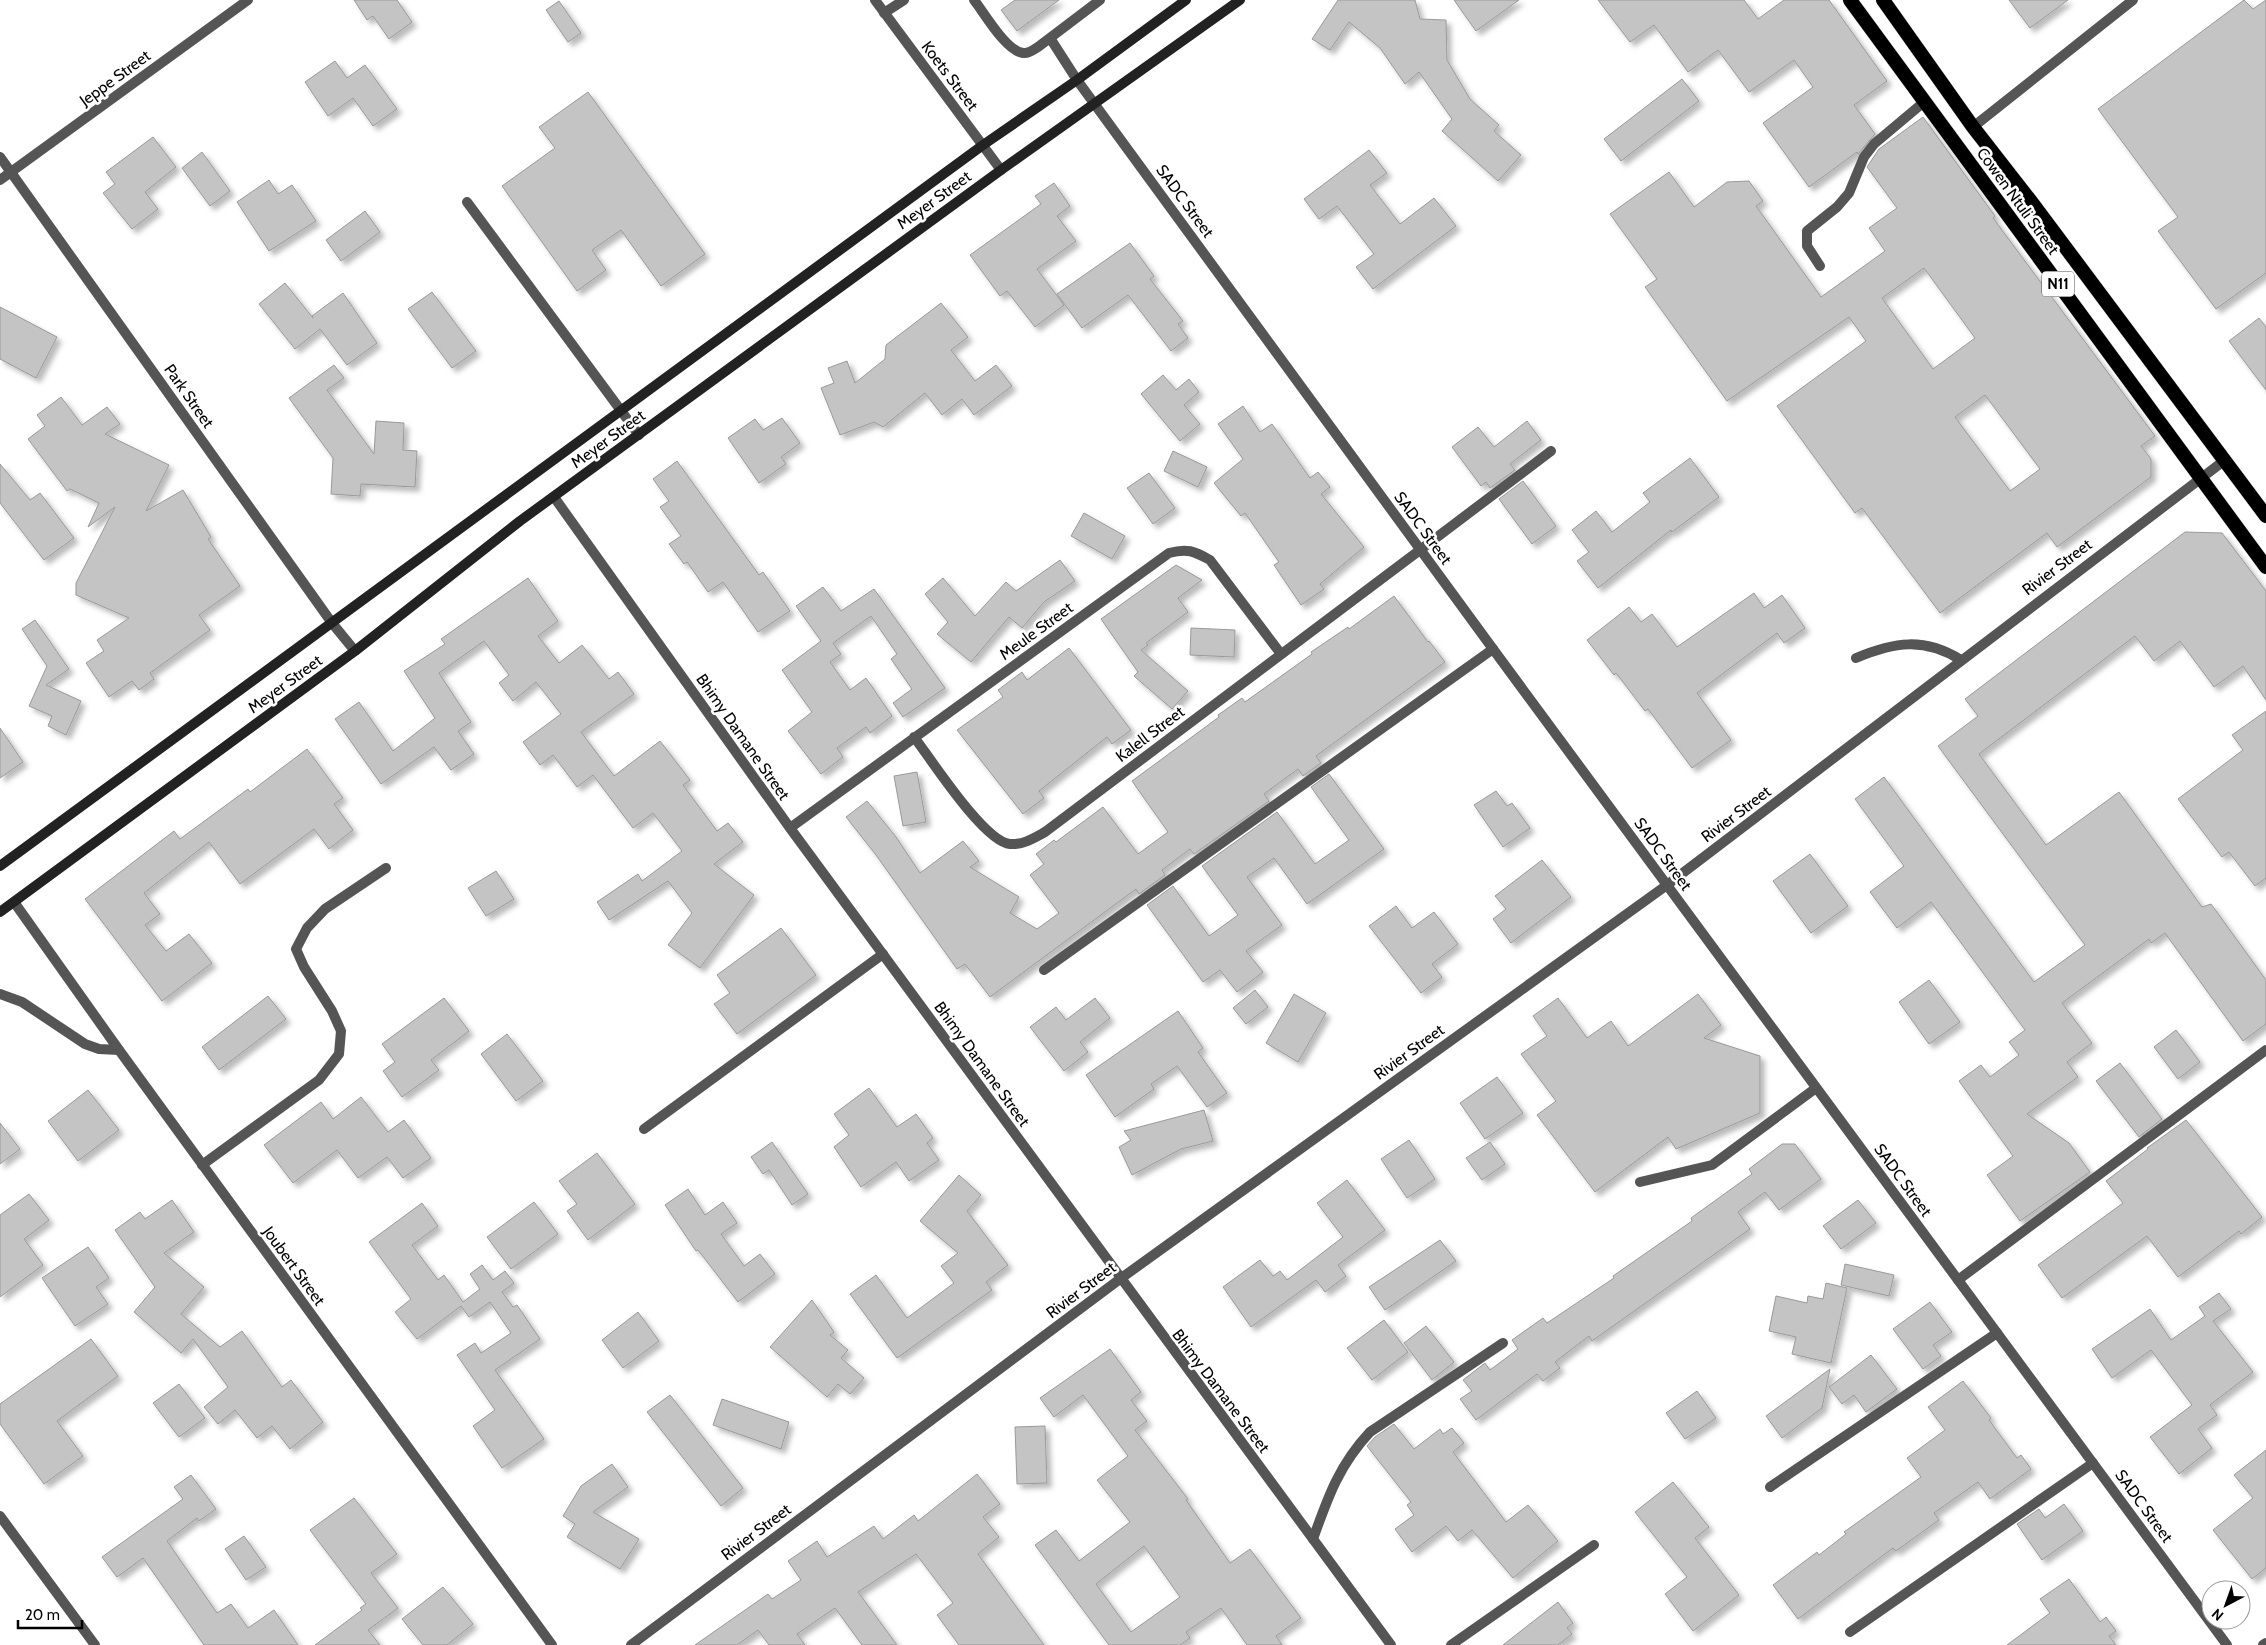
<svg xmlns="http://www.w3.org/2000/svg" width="2266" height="1645" viewBox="0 0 2266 1645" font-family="Cabin,sans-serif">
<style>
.building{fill:#c4c4c4;stroke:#999;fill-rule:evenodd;filter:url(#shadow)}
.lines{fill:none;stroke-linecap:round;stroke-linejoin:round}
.trunk-casing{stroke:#dbdbdb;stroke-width:15}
.service{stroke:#555;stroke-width:10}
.minor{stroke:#555;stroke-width:10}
.tertiary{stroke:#555;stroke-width:10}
.secondary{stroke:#222;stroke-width:10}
.trunk{stroke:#000;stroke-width:14}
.labels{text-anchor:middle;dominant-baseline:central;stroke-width:5;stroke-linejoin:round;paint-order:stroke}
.shield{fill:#fff;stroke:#4c4c4c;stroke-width:1}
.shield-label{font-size:15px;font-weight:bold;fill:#000}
.street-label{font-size:16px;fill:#000;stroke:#fff}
</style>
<defs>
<filter id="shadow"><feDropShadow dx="4.5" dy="4.5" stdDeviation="2.5" flood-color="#0004"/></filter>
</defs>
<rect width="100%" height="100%" fill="#fff"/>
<!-- building -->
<path class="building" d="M354,0H397L412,22L389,39L373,16L367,20Z
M1015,0H1059L1017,31L1001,10Z
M1338,0H1415L1420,19L1446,20L1447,60L1470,99L1499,125L1494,131L1521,155L1498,181L1442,131L1452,119L1419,72L1405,84L1380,48L1349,22L1330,50L1312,39Z
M1454,0H1519L1476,31Z
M1598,0H1744L1758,19L1784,0H1829L1887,81L1854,105L1875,134L1858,154L1857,152L1809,187L1763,123L1813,87L1794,60L1749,92L1718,50L1688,72L1654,25L1630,42Z
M2009,0H2068L2030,28Z
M2244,0L2253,9L2266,0V273L2216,309L2158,231L2178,217L2098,109Z
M559,1L581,33L568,42L546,10Z
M335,61L347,78L365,65L397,109L373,126L353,98L328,116L305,82Z
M1682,79L1699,101L1621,161L1604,139Z
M588,92L705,254L661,286L621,230L592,250L606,270L577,291L502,186L555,148L539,127Z
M1923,117L1995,216L1993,218L2155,436L2141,446L2151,459V477L2057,547L2047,533L1940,613L1862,508L1855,513L1777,406L1866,341L1849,317L1727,401L1645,287L1657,279L1610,214L1669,172L1694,207L1727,182L1749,181L1763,201L1756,206L1821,297L1885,251L1869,228L1897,208L1867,167L1879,149ZM1924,268L1975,338L1933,369L1882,298ZM1985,395L2040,469L2010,491L1955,417Z
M153,137L176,167L145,192L158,209L132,229L103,193L115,184L106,172Z
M1369,150L1387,173L1370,185L1400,224L1434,198L1456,226L1373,289L1356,267L1374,254L1337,206L1319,219L1304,199Z
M202,152L230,191L210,206L182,168Z
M269,180L278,194L292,185L316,221L269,251L237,202Z
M1054,183L1070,206L1057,216L1076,241L1037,269L1064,305L1035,327L1007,291L1000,296L970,255L1041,204L1035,196Z
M365,211L380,232L341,261L326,240Z
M1130,243L1154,276L1150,279L1183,321L1178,324L1188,338L1171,351L1128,295L1082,328L1057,294Z
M285,283L313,318L312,316L343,293L377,343L347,365L320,329L295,349L259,304Z
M432,292L476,351L452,368L408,309Z
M941,303L968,337L951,350L975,381L996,365L1012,386L974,415L962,399L942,415L925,393L883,427L874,422L840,435L821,388L834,383L828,368L847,361L855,383L885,359L886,345Z
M0,307L57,337L36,378L0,359Z
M2259,318L2266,327V390L2229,341Z
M334,365L344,378L327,390L374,454L376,421L404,423L403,450L417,451L415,487L361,484L360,496L331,494L333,458L289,398Z
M1163,375L1176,390L1189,379L1199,392L1184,405L1200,424L1180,441L1141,394Z
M61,397L82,425L107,407L120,424L105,434L169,465L146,511L183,490L211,537L208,539L240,586L199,615L210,630L150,673L154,679L139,690L132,681L109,697L86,663L104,651L97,640L129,618L76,595V583L115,507L88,527L99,503L70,489L67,491L28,439L45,426L37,415Z
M1243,406L1260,432L1272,424L1310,478L1318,472L1330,487L1321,494L1364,547L1320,584L1324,589L1301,605L1274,565L1279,562L1245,513L1241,516L1214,483L1243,459L1218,424Z
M782,418L800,443L781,457L786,464L759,483L728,438L755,419L763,430Z
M1527,421L1541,440L1510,464L1515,470L1490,488L1486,482L1481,486L1452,447L1478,427L1494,447Z
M1173,451L1207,467L1198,487L1164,471Z
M1690,458L1719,497L1672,532L1671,530L1598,588L1577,561L1589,552L1572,530L1596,511L1612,532L1650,502L1643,493Z
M677,461L759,575L763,572L790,611L758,632L723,582L708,592L687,562L684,564L669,544L681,536L660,507L669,501L653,479Z
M0,464L30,500L40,493L74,538L44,560L0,503Z
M1149,473L1175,508L1153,524L1127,488Z
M1523,481L1556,526L1532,544L1499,499Z
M1084,513L1125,536L1112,559L1071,536Z
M2185,532L2222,533L2266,591V700L2243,666L2214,687L2180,641L2154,661L2135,636L1979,754L2046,845L2119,792L2202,907L2211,904L2266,980V1024L2243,1041L2165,933L2151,943L2149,939L2062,1003L2092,1043L2067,1062L2078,1077L2027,1114L2069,1143L2090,1172L2020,1221L1987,1175L2013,1156L1959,1081L1981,1065L1990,1077L2019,1055L2009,1042L2025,1030L1931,902L1897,928L1870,892L1904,866L1855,799L1884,777L2034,982L2085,945L1938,746L1978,716L1965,699Z
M1060,560L1075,581L1044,602L1022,628L1009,617L971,662L937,634L948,622L925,594L943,578L975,616L1006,582L1016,591Z
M1176,565L1202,580L1178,598L1188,612L1146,643L1148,645L1141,650L1188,691L1172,709L1134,676L1138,672L1101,619Z
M528,578L558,621L538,636L559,663L582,645L609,679L618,672L634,694L581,732L614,776L660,741L690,780L683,785L717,831L728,823L743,842L714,864L754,895L700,968L668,945L692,913L668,881L609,920L597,902L638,874L642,881L682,851L653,813L633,828L593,775L577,787L553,755L540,765L523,742L561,714L536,682L513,701L499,683L509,675L484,641L439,673L471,722L458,731L474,754L451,770L434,747L381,784L335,719L359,702L393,751L435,718L404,671L445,644L441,639Z
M823,587L841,611L874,589L945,688L903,717L893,703L912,689L891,659L897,654L871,616L833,643L841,654L830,662L850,690L866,678L892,716L870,733L866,727L837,748L843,757L821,774L788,731L812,712L782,670L821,641L796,606Z
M1754,593L1764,608L1782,595L1805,628L1784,643L1777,633L1697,693L1731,740L1692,768L1648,709L1645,711L1616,673L1614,675L1587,640L1629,607L1641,622L1652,614L1677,647Z
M1394,596L1428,642L1429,641L1445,662L1316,756L1321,763L1303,776L1298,769L1264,794L1269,801L1194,854L1190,849L1162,870L1165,875L1139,894L1136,889L990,997L965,964L957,969L876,855L846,817L867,801L896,837L920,873L963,841L979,861L970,867L1019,897L1010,913L1037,929L1059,913L1030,875L1044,864L1036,854L1054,840L1056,842L1103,807L1138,854L1168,832L1132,781L1219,717L1218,715L1242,698L1245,702L1312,654L1311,652L1348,627L1349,629Z
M35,620L69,669L46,685L81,701L66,735L48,726L52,716L29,706L47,666L22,629Z
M1191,628L1235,630L1234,657L1190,655Z
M1069,648L1131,730L1112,744L1107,737L1039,791L1044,798L1023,814L957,730L1003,697L998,690L1022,672L1027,680Z
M2266,711V878L2255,886L2229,852L2222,857L2178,799L2243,750L2232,735Z
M0,728L23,762L0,778Z
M307,749L343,798L334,804L353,830L329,849L314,829L240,884L209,842L144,893L160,914L145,925L166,951L189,934L212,963L162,1001L85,899L174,831L180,839L248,789L250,792Z
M917,772L926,822L903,826L894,776Z
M1329,774L1384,849L1307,904L1274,858L1247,877L1282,925L1246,951L1263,972L1237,992L1220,970L1203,982L1147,905L1173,886L1209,936L1238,915L1202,866L1277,812L1315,864L1349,840L1311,787Z
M1496,791L1507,806L1512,803L1530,828L1503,847L1474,805Z
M1810,854L1848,906L1811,933L1773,881Z
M1542,860L1571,897L1511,943L1493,919L1506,909L1495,896Z
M496,871L514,899L486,916L468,888Z
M1396,906L1412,928L1434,912L1458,944L1432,964L1442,977L1421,993L1369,926Z
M781,928L816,975L737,1034L714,1004L730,993L717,975Z
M1929,980L1960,1022L1929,1044L1899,1002Z
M1255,990L1268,1007L1246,1024L1233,1008Z
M1294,994L1326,1013L1298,1062L1266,1043Z
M1698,994L1721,1025L1704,1038L1760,1056V1113L1676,1149L1668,1137L1595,1192L1537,1115L1556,1101L1521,1054L1547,1036L1533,1016L1558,998L1587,1038L1611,1021L1628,1046Z
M268,996L286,1019L219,1070L202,1047Z
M444,998L469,1031L431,1060L439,1070L402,1097L383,1071L395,1062L382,1044Z
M1095,998L1110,1018L1080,1042L1088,1052L1064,1071L1030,1027L1056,1007L1066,1020Z
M1178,1011L1203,1048L1198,1052L1227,1093L1207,1107L1177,1066L1151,1084L1154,1089L1115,1117L1086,1075Z
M2176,1030L2200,1062L2178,1079L2154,1047Z
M507,1034L543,1081L516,1101L481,1054Z
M2120,1063L2162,1119L2139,1137L2096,1081Z
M1497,1077L1523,1113L1485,1139L1460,1103Z
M869,1088L897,1127L916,1114L933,1138L927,1143L939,1160L909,1181L896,1162L861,1187L834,1147L849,1135L834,1114Z
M88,1090L119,1130L78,1161L48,1121Z
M361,1097L388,1132L404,1120L431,1158L403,1178L387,1157L358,1178L337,1150L293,1183L264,1145L321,1102L333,1119Z
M1204,1110L1213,1141L1181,1149L1132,1175L1119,1147L1131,1140L1124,1131Z
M2186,1120L2262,1217L2241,1234L2239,1231L2178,1277L2147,1236L2062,1298L2038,1265L2123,1203L2106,1181L2148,1149L2147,1148Z
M0,1123L20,1149L0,1164Z
M1409,1140L1435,1179L1407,1198L1381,1159Z
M772,1142L808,1194L792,1205L769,1170L763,1174L751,1157Z
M1490,1142L1505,1164L1482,1180L1466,1158Z
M1782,1144H1795L1821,1179L1779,1210L1765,1192L1738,1212L1750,1229L1592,1341L1589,1336L1555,1362L1560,1368L1543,1381L1537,1374L1476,1420L1460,1399L1472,1391L1463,1380L1485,1363L1490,1370L1518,1349L1512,1340L1543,1318L1547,1323L1614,1278L1613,1276L1692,1221L1691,1218L1752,1174L1749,1169Z
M597,1153L635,1204L588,1240L567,1211L577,1204L559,1181Z
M959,1175L981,1195L967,1211L1008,1265L986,1282L992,1290L897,1358L850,1294L876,1275L907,1318L954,1283L941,1266L958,1253L920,1221Z
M1347,1180L1385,1230L1338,1265L1346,1276L1325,1292L1316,1280L1251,1327L1223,1287L1260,1260L1273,1276L1280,1271L1287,1280L1343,1237L1317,1203Z
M688,1189L705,1215L723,1202L737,1223L721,1234L744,1266L760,1254L775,1274L738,1302L698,1250L696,1251L665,1205Z
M29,1194L49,1220L24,1239L43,1265L0,1297V1215Z
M172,1200L194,1232L164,1253L204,1287L181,1314L220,1347L242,1331L282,1387L291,1380L323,1422L290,1449L272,1426L257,1438L235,1410L218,1424L204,1407L228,1387L193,1339L181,1353L134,1312L155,1287L115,1230L140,1212L145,1219Z
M1858,1200L1876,1223L1841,1249L1823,1226Z
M534,1202L558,1234L511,1269L487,1237Z
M422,1203L438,1226L412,1245L438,1280L444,1275L463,1302L480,1289L470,1274L482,1265L493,1280L505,1271L514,1283L502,1292L513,1307L517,1305L540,1339L495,1370L544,1439L502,1468L473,1426L495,1410L457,1355L475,1343L481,1353L511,1333L490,1302L469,1317L461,1306L417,1339L395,1312L411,1299L369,1242Z
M1440,1240L1456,1261L1385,1310L1369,1287Z
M88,1247L109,1278L96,1287L108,1304L75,1326L42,1278Z
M1845,1264L1894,1275L1889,1296L1841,1285Z
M1826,1283L1847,1288L1831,1363L1792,1354L1796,1337L1769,1331L1776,1296L1807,1303L1808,1296L1823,1299Z
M2219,1293L2231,1309L2213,1321L2253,1372L2210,1405L2217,1415L2198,1429L2212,1448L2179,1474L2150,1437L2192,1405L2151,1350L2112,1378L2092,1349L2150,1309L2171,1340L2205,1316L2199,1307Z
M812,1300L834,1332L830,1335L848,1350L841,1358L864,1378L850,1394L838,1384L827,1397L770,1347Z
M1930,1302L1952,1332L1933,1345L1941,1356L1923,1369L1893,1329Z
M638,1312L659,1341L623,1368L602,1340Z
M1384,1320L1408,1352L1372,1380L1347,1348Z
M1426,1326L1454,1362L1432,1380L1404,1343Z
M91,1339L118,1376L57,1421L83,1456L44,1484L0,1424V1404Z
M1110,1349L1141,1392L1131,1400L1147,1421L1135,1430L1188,1499L1186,1500L1230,1563L1250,1549L1301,1618L1276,1636L1282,1645H1247L1221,1608L1186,1632L1190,1638L1180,1645H1109L1035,1545L1056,1530L1079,1561L1130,1522L1097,1480L1128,1456L1083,1395L1054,1417L1040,1398ZM1144,1546L1180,1597L1131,1632L1096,1584Z
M1871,1355L1897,1389L1866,1412L1854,1395L1842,1404L1829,1387Z
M1830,1369L1822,1408L1782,1438L1766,1416Z
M1963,1381L1991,1418L1989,1420L2017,1458L2021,1455L2031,1469L1990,1499L1978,1482L1934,1513L1939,1520L1896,1551L1893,1548L1798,1619L1773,1585L1817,1552L1819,1555L1846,1534L1844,1532L1921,1477L1907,1458L1945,1430L1928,1407Z
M179,1384L205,1418L179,1437L153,1403Z
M1697,1391L1716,1418L1685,1439L1666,1413Z
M670,1395L743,1488L721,1506L647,1412Z
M722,1399L789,1422L781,1449L713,1425Z
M1394,1424L1414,1449L1440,1429L1443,1434L1452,1428L1464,1443L1453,1452L1506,1522L1528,1505L1558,1541L1513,1578L1472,1530L1458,1541L1446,1526L1412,1552L1395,1529L1414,1515L1407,1505L1411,1502L1367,1446L1375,1437Z
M1045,1426L1047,1483L1017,1484L1015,1427Z
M2266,1450V1568L2252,1579L2213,1530L2253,1498L2234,1475Z
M612,1464L628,1487L593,1512L639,1539L620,1569L567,1537L575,1524L563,1516L581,1486Z
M977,1474L1000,1504L983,1517L999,1537L978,1554L1044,1645H959L937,1615L953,1603L916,1554L858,1592L897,1645H862L835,1608L797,1634L805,1645H769L758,1630L737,1645H695L768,1594L772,1599L801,1580L788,1561L817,1541L827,1557L874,1526L883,1539L914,1515L918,1521Z
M191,1475L216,1509L199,1521L197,1518L167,1541L217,1613L231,1604L248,1628L274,1610L298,1645H204L143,1558L117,1577L102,1557L183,1499L174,1487Z
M1673,1482L1709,1527L1695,1538L1739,1595L1693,1631L1665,1594L1687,1577L1635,1512Z
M354,1498L397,1554L371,1573L398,1608L368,1630L380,1645H315L362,1610L360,1608L366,1604L310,1530Z
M2064,1504L2083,1531L2042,1560L2017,1524L2039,1509L2045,1518Z
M244,1536L266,1567L246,1580L225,1549Z
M2069,1579L2100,1622L2106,1617L2116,1631L2109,1636L2116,1645H2007L2050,1613L2040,1599Z
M443,1587L473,1624L447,1645H423L402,1619Z
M1558,1602L1573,1623L1567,1628L1572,1634L1558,1645H1503Z"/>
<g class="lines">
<!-- trunk casing -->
<g class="trunk-casing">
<path id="trunk" d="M1850,0L2266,567
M1883,0L1973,127L2033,204L2266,516"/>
</g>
<!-- service -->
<path class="service" d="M974,0C985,14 1006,51 1023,53C1029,54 1033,50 1038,47L1100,0
M884,13L904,0
M1050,38L1077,80
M1973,127L2133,0
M467,202L639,435
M1820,266L1807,246V231L1837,207L1849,193L1864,157L1874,144L1924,102
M1420,550L1551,451
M1856,658C1894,642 1924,637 1961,660
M1044,970L1493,649
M0,994L22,1002L85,1044L99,1049L119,1050
M644,1129L883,954
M202,1165L319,1080L339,1054L341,1031L332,1011L304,967L296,949L307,928L325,909L386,868
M1958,1280L2266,1050
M1770,1487L1997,1333
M1313,1539C1328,1497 1339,1465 1370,1432L1503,1343
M1850,1632L2093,1463
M1451,1645L1594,1545"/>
<!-- minor -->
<path class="minor" d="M875,0L1001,170
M0,157L332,623L355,651
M0,180L248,0
M554,497L790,828L1391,1645
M914,737C931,759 984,842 1010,844C1023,845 1034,838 1045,832L1420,550
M790,828L1169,553C1187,548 1194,551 1210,560L1281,654
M14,902L119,1050L552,1645
M1640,1182L1712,1165L1816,1088
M631,1645L1120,1279L1667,885L2225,460
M2263,1645L2266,1643"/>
<!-- tertiary -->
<path class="tertiary" d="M1077,80L1493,649L2227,1645
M0,1516L95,1645"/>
<!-- secondary -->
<path class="secondary" d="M0,866L983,145L1077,80L1186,0
M0,912L355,651L520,521L1001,170L1240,0"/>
<!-- trunk -->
<use href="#trunk" class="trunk"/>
</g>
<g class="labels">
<!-- shield labels -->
<rect class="shield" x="2042" y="271.5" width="32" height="25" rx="4"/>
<g class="shield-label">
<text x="2058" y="284">N11</text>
</g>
<!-- street labels -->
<g class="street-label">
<text transform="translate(950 76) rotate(53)">Koets Street</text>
<text transform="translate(115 78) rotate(-36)">Jeppe Street</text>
<text transform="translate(934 200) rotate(-36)">Meyer Street</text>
<text transform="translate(1185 201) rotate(54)">SADC Street</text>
<text transform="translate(2018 201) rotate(54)">Cowen Ntuli Street</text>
<text transform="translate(189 396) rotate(55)">Park Street</text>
<text transform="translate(608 439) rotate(-36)">Meyer Street</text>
<text transform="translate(1423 528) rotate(54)">SADC Street</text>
<text transform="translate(2057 567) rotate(-37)">Rivier Street</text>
<text transform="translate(1036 631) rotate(-36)">Meule Street</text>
<text transform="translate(285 684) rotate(-36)">Meyer Street</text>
<text transform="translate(1150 734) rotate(-37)">Kalell Street</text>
<text transform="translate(743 737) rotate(55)">Bhimy Damane Street</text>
<text transform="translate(1736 814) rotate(-37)">Rivier Street</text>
<text transform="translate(1663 854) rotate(54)">SADC Street</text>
<text transform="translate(1409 1052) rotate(-36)">Rivier Street</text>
<text transform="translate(982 1064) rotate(54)">Bhimy Damane Street</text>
<text transform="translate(1903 1180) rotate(54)">SADC Street</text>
<text transform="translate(294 1266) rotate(54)">Joubert Street</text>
<text transform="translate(1081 1290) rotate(-37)">Rivier Street</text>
<text transform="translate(1221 1391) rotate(53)">Bhimy Damane Street</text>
<text transform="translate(2144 1506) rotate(54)">SADC Street</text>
<text transform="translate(756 1532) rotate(-37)">Rivier Street</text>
</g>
</g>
<!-- north arrow -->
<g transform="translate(2226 1605) rotate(221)"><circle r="24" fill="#ffffff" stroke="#999999"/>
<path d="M0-4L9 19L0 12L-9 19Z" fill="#000000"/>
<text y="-8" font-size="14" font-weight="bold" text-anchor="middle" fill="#000000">N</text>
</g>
<!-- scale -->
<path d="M18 1620v8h64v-8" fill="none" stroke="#000000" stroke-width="2.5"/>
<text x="25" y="1620" font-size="15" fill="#000000" stroke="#ffffff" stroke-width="4" paint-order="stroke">20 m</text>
</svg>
